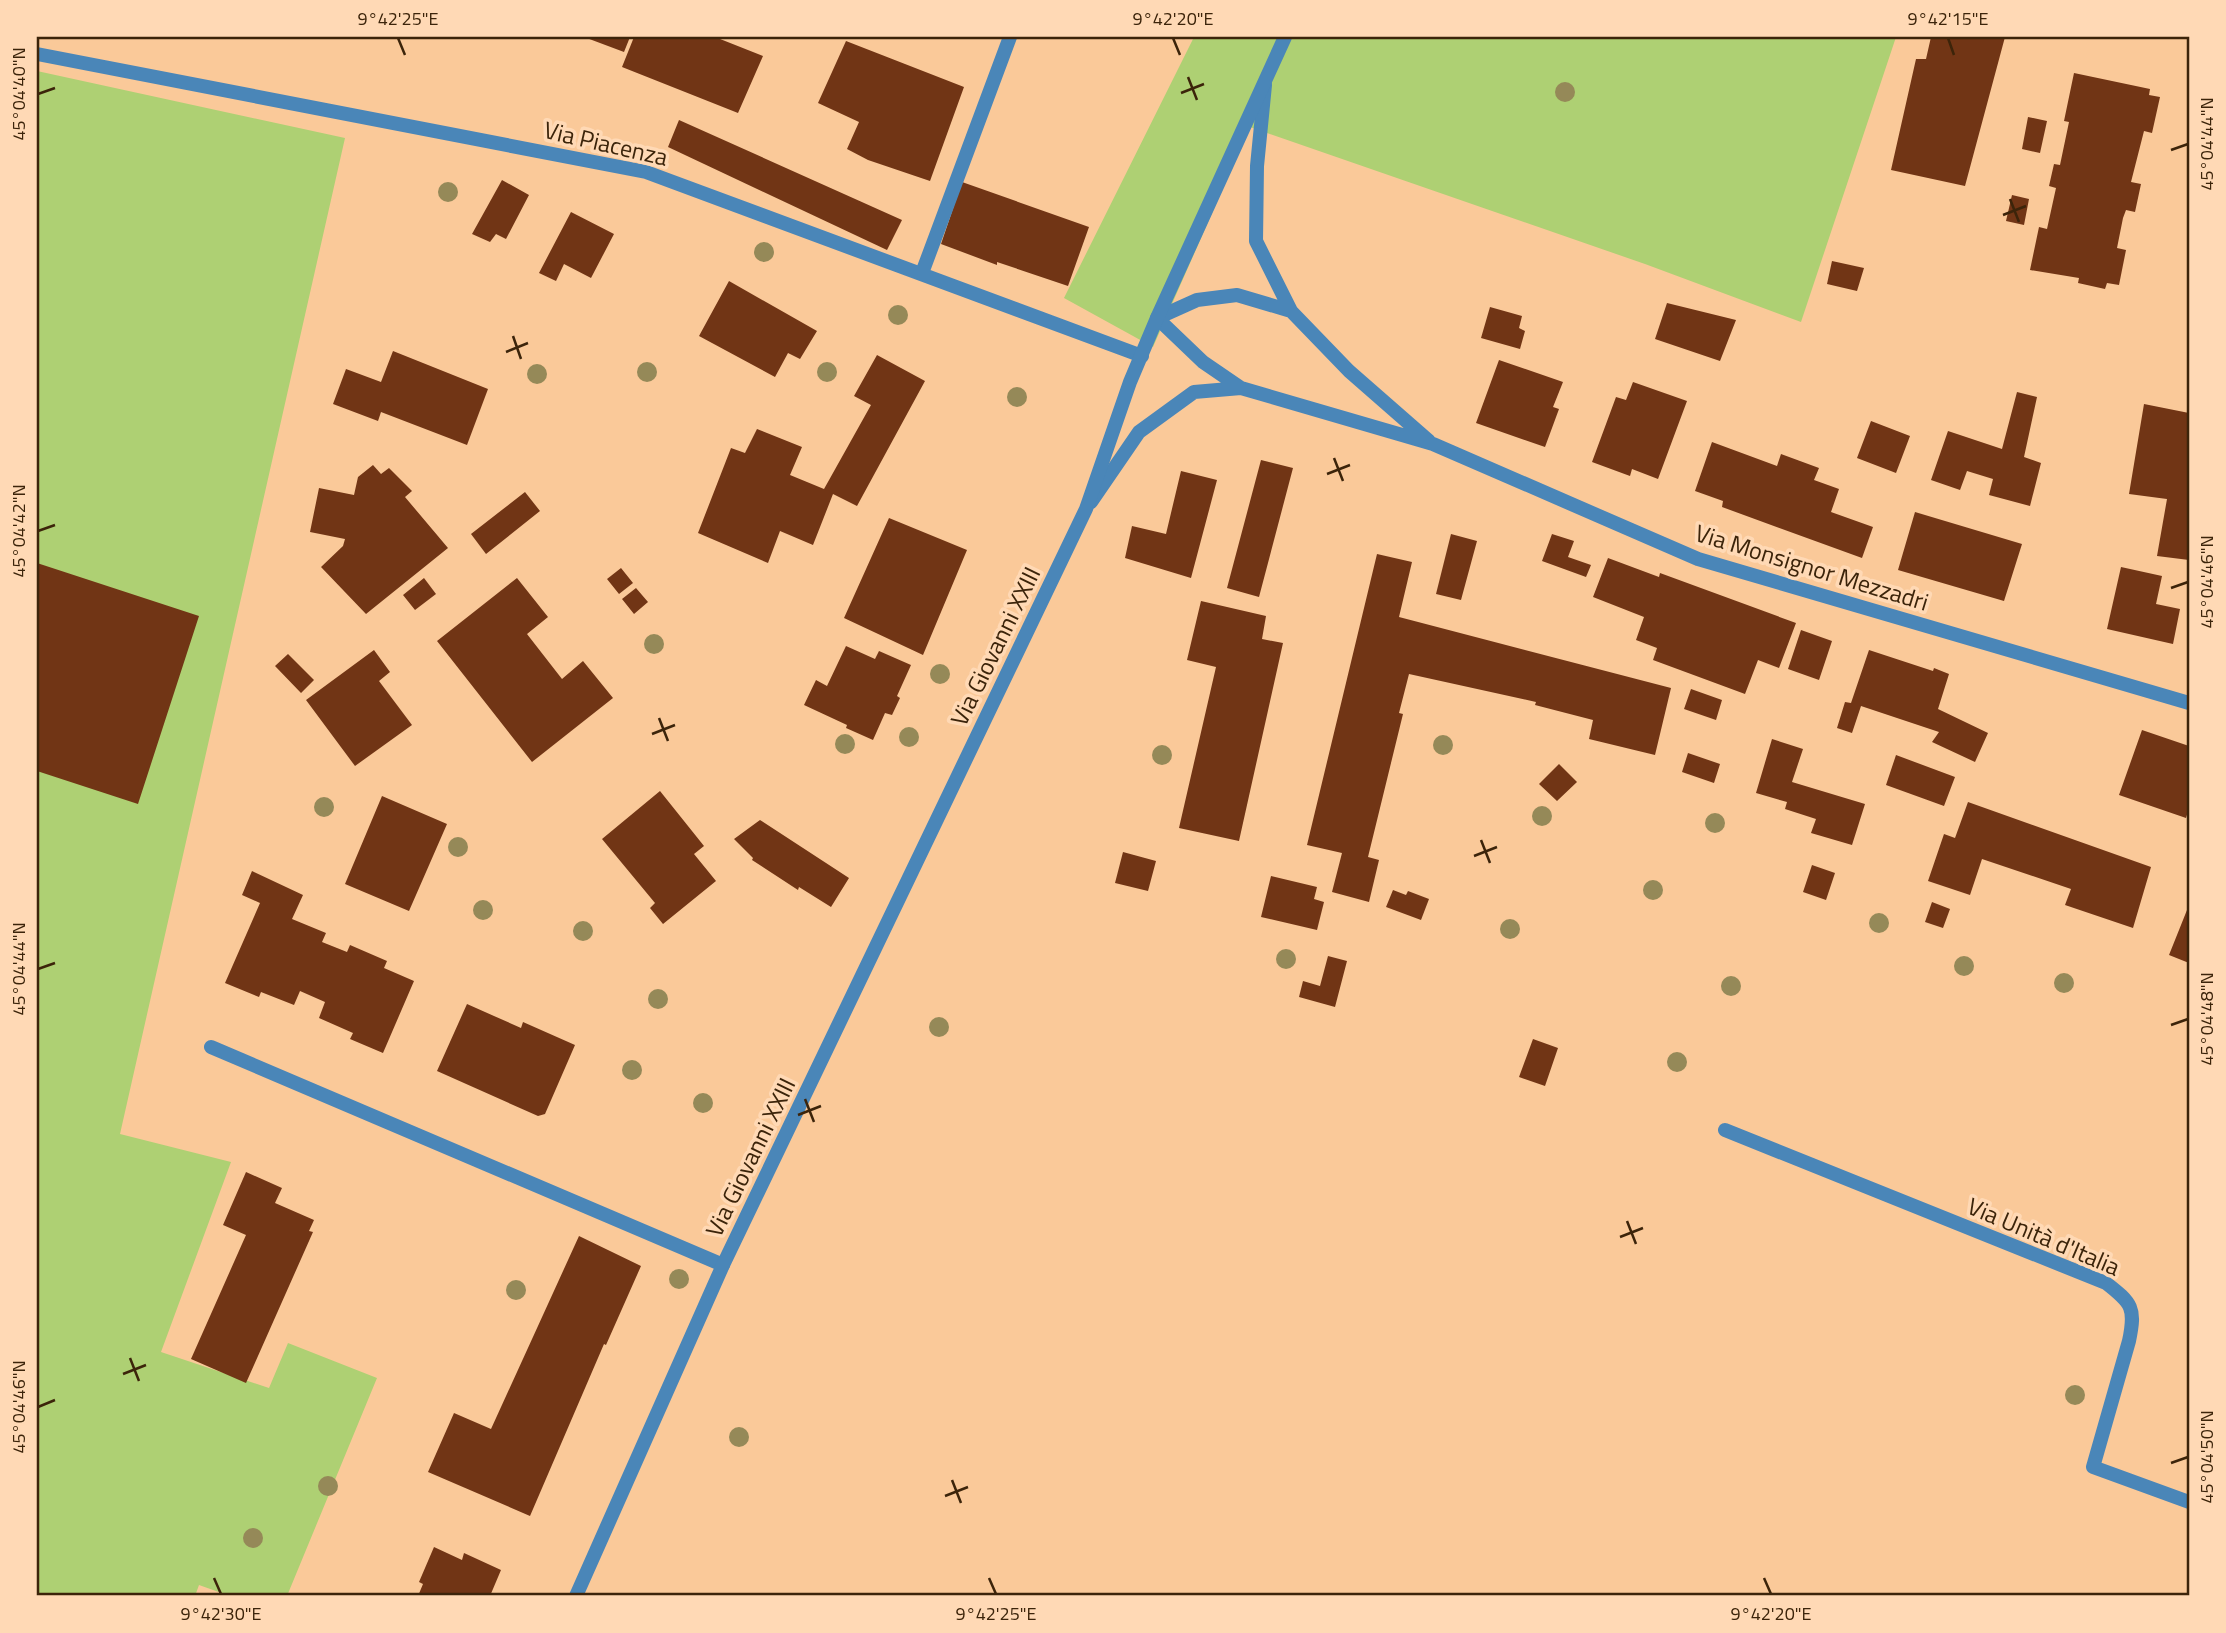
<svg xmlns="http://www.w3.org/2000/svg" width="2226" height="1633" viewBox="0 0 2226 1633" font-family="'Titillium Web',sans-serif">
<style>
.green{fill:#aed073}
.building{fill:#713515}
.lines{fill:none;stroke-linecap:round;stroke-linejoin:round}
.minor{stroke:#4a86b8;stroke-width:14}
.tertiary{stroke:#4a86b8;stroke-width:14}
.tree{fill:#958958}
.ticks{fill:none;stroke:#3c240a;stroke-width:2.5}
.labels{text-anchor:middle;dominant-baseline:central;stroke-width:7;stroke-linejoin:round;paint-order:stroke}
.street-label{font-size:24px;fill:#3c240a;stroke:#ffd9b5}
.neatline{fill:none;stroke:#3c240a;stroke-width:2.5}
.ticks-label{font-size:18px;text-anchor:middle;fill:#3c240a}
</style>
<rect width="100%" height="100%" fill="#fac999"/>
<!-- green -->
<path class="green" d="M1194,37H1896L1801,322L1645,264L1250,127L1153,347L1064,298Z
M37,71L345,138L120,1134L231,1162L161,1352L269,1388L288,1343L377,1378L287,1596H230L199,1585L195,1596H37Z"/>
<!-- building -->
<path class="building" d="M584,37H630L624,52Z
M634,37H715L763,56L738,113L622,67Z
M1931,37H2005L1965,186L1891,170L1916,59H1926Z
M846,41L964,87L930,181L868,160L847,149L859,122L818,103Z
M2074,73L2150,89L2149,95L2160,97L2152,133L2144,131L2131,182L2141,184L2135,212L2126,210L2123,218L2117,248L2126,250L2119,285L2107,283L2105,289L2078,283L2079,278L2030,270L2039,227L2047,229L2056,188L2049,186L2054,164L2060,165L2069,122L2064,121Z
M2028,117L2047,121L2040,153L2022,149Z
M679,120L902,220L887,250L668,147Z
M502,180L529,195L506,239L496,234L490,242L472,234Z
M962,182L1089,227L1068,286L997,262V265L941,244Z
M2012,195L2029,199L2024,225L2006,221Z
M571,212L614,234L591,278L564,264L556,281L539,273Z
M1832,261L1864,268L1857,291L1827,284Z
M729,281L817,331L800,359L788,353L775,377L699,336Z
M1667,303L1736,320L1720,361L1655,339Z
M1490,307L1522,316L1519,328L1525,331L1520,349L1481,338Z
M393,351L488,389L467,445L381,412L378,421L333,404L346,369L381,382Z
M877,355L925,381L857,506L833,494L813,545L780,531L768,563L698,533L731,448L745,453L757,429L802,447L790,475L824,489L871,405L854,396Z
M1499,360L1563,382L1553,407L1559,409L1545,447L1476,423Z
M1633,382L1687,401L1658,479L1632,469L1630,476L1592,462L1616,397L1626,400Z
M2017,392L2037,397L2024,457L2041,463L2030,506L1989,495L1993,479L1967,471L1960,490L1931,480L1948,431L2002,449Z
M2144,404L2189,413V560L2157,556L2167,499L2129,494Z
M1871,421L1910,436L1896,473L1857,458Z
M1712,442L1777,466L1781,454L1819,468L1814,480L1839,489L1831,512L1873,527L1862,558L1722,507L1723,501L1695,491Z
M1261,460L1293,468L1259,597L1227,588Z
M373,465L381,474L389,468L412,491L405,497L448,548L366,614L321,567L343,546L345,539L310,532L319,488L354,495L358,477Z
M1181,471L1217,480L1191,578L1125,558L1132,526L1166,534Z
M525,492L540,511L486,554L471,534Z
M1915,512L2022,544L2004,601L1898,570Z
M889,518L967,550L923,655L844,618Z
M1451,534L1477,541L1461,600L1436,594Z
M1552,534L1574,541L1568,557L1591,565L1586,577L1542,561Z
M1377,554L1412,562L1399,617L1671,688L1655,755L1589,739L1593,720L1535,705L1536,702L1409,674L1399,713L1403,714L1368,857L1379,860L1369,902L1332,892L1342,853L1307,845Z
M1608,558L1659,577L1660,573L1796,623L1779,668L1758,660L1745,694L1653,660L1657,648L1636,640L1644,617L1593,597Z
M37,563L199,616L138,804L37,771Z
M2121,567L2162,576L2156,604L2180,609L2173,644L2107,629Z
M621,568L633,583L619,594L607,579Z
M424,578L436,594L415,610L403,595Z
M517,578L548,617L527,634L562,679L583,661L613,698L532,762L437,641Z
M636,588L648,602L634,614L622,599Z
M1201,601L1266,616L1262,639L1283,643L1239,841L1179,828L1216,667L1187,660Z
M1801,630L1832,641L1819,680L1788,669Z
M846,646L875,659L879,651L911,665L897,696L900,698L892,715L885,713L873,740L846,728L847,725L804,705L816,680L827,686Z
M374,650L390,672L379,681L412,725L355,766L306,700Z
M1869,650L1933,671L1934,668L1949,674L1938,709L1988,733L1975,762L1932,742L1939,732L1861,706L1852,733L1837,728L1845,702L1851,703Z
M288,654L314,680L301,693L275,666Z
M1691,689L1722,700L1716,720L1684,709Z
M2142,730L2189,746V808L2186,818L2119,795Z
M1772,739L1803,749L1792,782L1865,804L1852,845L1811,833L1816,819L1785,809L1787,802L1756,793Z
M1688,753L1720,764L1714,783L1682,772Z
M1896,755L1955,777L1944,806L1886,785Z
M1559,764L1577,782L1557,801L1539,784Z
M660,791L704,846L694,854L716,881L663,924L650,908L655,903L602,839Z
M382,796L447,824L409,911L345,884Z
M1968,802L2151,867L2133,928L2065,905L2071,889L1982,859L1970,895L1928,881L1944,834L1955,838Z
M760,820L849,878L831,907L799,887L798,890L752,860L753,858L734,839Z
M1123,852L1156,861L1148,891L1115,883Z
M1812,865L1835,873L1826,900L1803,892Z
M252,871L303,895L292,919L326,933L322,942L347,952L350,945L387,961L384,968L414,981L383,1053L350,1039L353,1033L319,1018L325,1002L300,991L294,1005L261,992L259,997L225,983L260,903L242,895Z
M1271,876L1317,887L1314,899L1324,902L1317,930L1261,917Z
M1393,890L1406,895L1408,891L1429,899L1421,920L1386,907Z
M1932,902L1950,909L1943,928L1925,922Z
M2189,905V963L2169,955Z
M1328,956L1347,961L1335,1007L1299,997L1303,981L1320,986Z
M467,1004L521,1028L523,1022L575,1045L545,1114L538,1116L437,1071Z
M1533,1039L1558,1048L1545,1086L1519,1077Z
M246,1172L282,1188L275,1203L314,1220L309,1231L313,1232L246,1383L191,1359L246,1235L223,1225Z
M579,1236L641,1266L606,1345L604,1344L530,1516L428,1472L454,1413L491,1429Z
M434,1547L462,1560L464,1553L501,1570L490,1596H418L423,1584L419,1582Z"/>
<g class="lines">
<!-- minor -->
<path class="minor" d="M37,54L646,172L1142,356
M1265,85L1257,166L1256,241L1291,311L1349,371L1429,441
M922,273L1010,37
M1291,311L1237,295L1197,300L1157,318L1203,362L1241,388L1433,444L1698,559L2189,703
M1091,502L1139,432L1194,392L1241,388
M211,1047L723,1265
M1725,1130L2106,1283C2132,1303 2136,1308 2129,1341L2093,1467L2189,1502"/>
<!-- tertiary -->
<path class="tertiary" d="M576,1596L723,1265L1086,509L1130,382L1157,318L1285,37"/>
</g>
<!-- trees -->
<g class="tree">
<circle cx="1565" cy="92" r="10"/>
<circle cx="448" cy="192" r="10"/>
<circle cx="764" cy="252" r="10"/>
<circle cx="898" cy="315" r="10"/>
<circle cx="647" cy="372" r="10"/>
<circle cx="827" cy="372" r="10"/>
<circle cx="537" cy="374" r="10"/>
<circle cx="1017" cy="397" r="10"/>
<circle cx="654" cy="644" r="10"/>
<circle cx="940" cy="674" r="10"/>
<circle cx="909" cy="737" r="10"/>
<circle cx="845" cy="744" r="10"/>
<circle cx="1443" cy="745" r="10"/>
<circle cx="1162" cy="755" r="10"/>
<circle cx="324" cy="807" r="10"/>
<circle cx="1542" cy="816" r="10"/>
<circle cx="1715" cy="823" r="10"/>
<circle cx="458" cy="847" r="10"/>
<circle cx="1653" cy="890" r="10"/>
<circle cx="483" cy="910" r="10"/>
<circle cx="1879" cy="923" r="10"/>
<circle cx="1510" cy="929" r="10"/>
<circle cx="583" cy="931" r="10"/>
<circle cx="1286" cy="959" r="10"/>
<circle cx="1964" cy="966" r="10"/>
<circle cx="2064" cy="983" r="10"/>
<circle cx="1731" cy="986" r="10"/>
<circle cx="658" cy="999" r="10"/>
<circle cx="939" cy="1027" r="10"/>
<circle cx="1677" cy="1062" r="10"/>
<circle cx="632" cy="1070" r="10"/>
<circle cx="703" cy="1103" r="10"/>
<circle cx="679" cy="1279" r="10"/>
<circle cx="516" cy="1290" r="10"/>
<circle cx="2075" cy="1395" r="10"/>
<circle cx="739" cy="1437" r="10"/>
<circle cx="328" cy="1486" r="10"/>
<circle cx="253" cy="1538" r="10"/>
</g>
<!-- ticks -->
<path class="ticks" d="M398,38L405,55M1173,38L1180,55M1948,38L1954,55M1188,77L1197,100M1181,93L1204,84M38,94L55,88M2171,150L2188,144M2010,199L2019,222M2003,215L2026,206M513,336L521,359M506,352L528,343M1334,458L1343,481M1327,474L1350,465M38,531L55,525M2171,588L2188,582M659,718L668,741M652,734L675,725M1481,840L1490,863M1474,856L1497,847M38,969L55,963M2171,1025L2188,1019M805,1099L814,1122M798,1115L821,1106M1627,1221L1636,1244M1620,1237L1643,1228M130,1358L139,1381M123,1374L146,1365M38,1407L55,1400M2171,1463L2188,1457M952,1480L961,1503M945,1496L968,1487M214,1578L221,1594M989,1578L996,1594M1764,1578L1771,1594"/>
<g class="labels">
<!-- street labels -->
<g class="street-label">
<text transform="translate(606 143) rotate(13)">Via Piacenza</text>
<text transform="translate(1812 567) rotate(17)">Via Monsignor Mezzadri</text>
<text transform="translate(995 646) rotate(-64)">Via Giovanni XXIII</text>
<text transform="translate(750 1157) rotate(-64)">Via Giovanni XXIII</text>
<text transform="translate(2044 1236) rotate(23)">Via Unità d'Italia</text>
</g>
</g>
<!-- border -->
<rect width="2226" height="1633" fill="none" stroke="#ffd9b5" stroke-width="77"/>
<rect x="38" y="38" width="2150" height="1556" class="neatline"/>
<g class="ticks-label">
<text x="398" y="25">9°42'25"E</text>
<text x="1173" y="25">9°42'20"E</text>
<text x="1948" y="25">9°42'15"E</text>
<text transform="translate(19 94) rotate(-90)" y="6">45°04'40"N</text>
<text transform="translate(2207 144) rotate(-90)" y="6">45°04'44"N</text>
<text transform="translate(19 531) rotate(-90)" y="6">45°04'42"N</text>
<text transform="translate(2207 582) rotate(-90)" y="6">45°04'46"N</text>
<text transform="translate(19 969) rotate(-90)" y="6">45°04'44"N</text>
<text transform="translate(2207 1019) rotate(-90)" y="6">45°04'48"N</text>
<text transform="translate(19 1407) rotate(-90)" y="6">45°04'46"N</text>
<text transform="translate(2207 1457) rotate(-90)" y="6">45°04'50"N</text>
<text x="221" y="1620">9°42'30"E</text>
<text x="996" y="1620">9°42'25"E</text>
<text x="1771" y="1620">9°42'20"E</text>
</g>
</svg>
